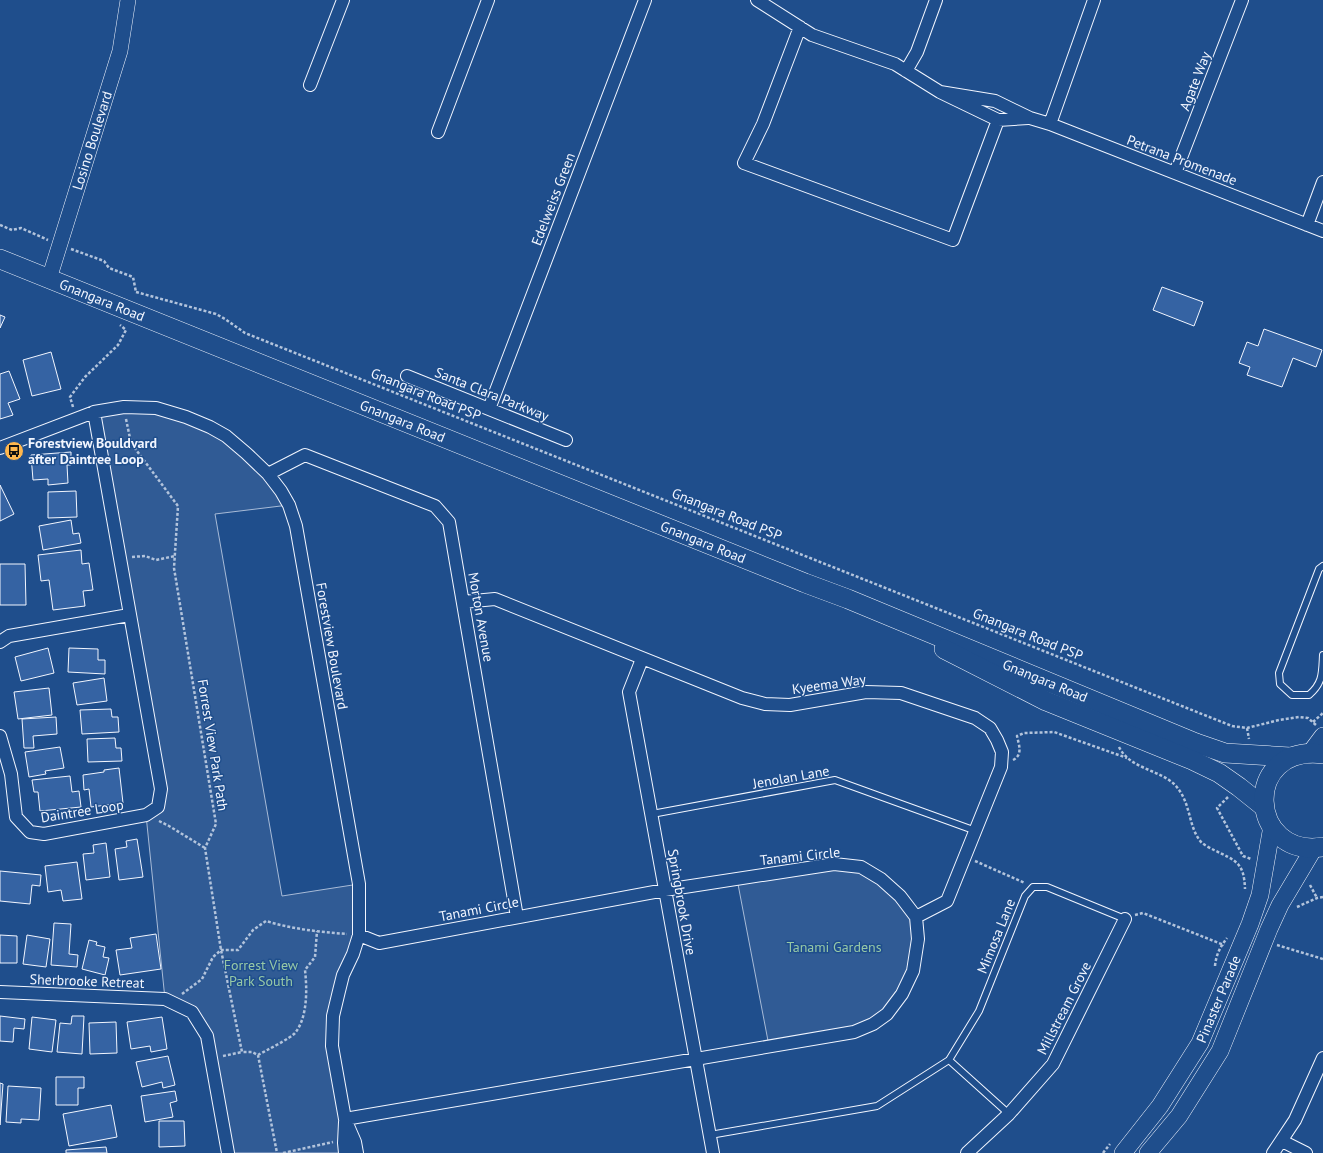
<svg xmlns="http://www.w3.org/2000/svg" width="1323" height="1153" viewBox="0 0 1323 1153" font-family="'PT Sans',sans-serif">
<style>
.built{fill:#305b95;stroke:#a8bbd7}
.building{fill:#3563a3;stroke:#f2f6ff}
.lines{fill:none;stroke-linecap:round;stroke-linejoin:round}
.service-casing{stroke:#f2f6ff;stroke-width:8}
.minor-casing{stroke:#f2f6ff;stroke-width:14}
.tertiary-casing{stroke:#f2f6ff;stroke-width:16}
.secondary-casing{stroke:#f2f6ff;stroke-width:18}
.primary-casing{stroke:#f2f6ff;stroke-width:20}
.path{stroke:#b3c4dc;stroke-width:2.5;stroke-dasharray:3 2;stroke-linecap:butt}
.service{stroke:#1f4e8c;stroke-width:6}
.minor{stroke:#1f4e8c;stroke-width:12}
.tertiary{stroke:#1f4e8c;stroke-width:15}
.secondary{stroke:#1f4e8c;stroke-width:17}
.primary{stroke:#1f4e8c;stroke-width:19}
.labels{text-anchor:middle;dominant-baseline:central;stroke-width:3;stroke-linejoin:round;paint-order:stroke}
.street-label{font-size:14px;fill:#f2f6ff;stroke:#1f4e8c}
.poi-label{font-size:14px;font-weight:bold;fill:#f2f6ff;stroke:#1f4e8c;text-anchor:start}
.park-label{font-size:14px;fill:#97c8a6;stroke:#1f4e8c}
</style>
<rect width="100%" height="100%" fill="#1f4e8c"/>
<!-- built -->
<path class="built" d="M156,408L226,436L289,505L215,514L282,896L359,884V935L333,1016L345,1153H228L207,1036L192,1012L165,999L146,815L161,789L94,412Z
M861,867L916,917L913,971L873,1024L769,1046L737,879Z"/>
<!-- building -->
<path class="building" d="M1162,287L1203,302L1194,326L1153,310Z
M0,315L5,317L0,328Z
M1264,329L1322,350L1316,367L1293,358L1282,387L1247,375L1250,367L1239,363L1247,342L1258,346Z
M51,352L61,389L32,396L23,360Z
M9,371L20,399L8,403L13,415L0,419V374Z
M71,452V465H67L68,483L48,485V479L33,480L31,455Z
M0,485L14,514L0,521Z
M76,491L77,517L48,518V492Z
M71,520L73,534L79,533L81,543L43,550L39,526Z
M81,550L82,564L89,563L93,590L83,591L85,606L53,610L49,580L41,581L38,555Z
M0,564H25L26,605H0Z
M48,648L54,673L21,681L15,657Z
M69,648L98,649V660H105V674L68,672Z
M104,678L107,701L77,705L73,683Z
M49,688L52,715L18,719L14,692Z
M111,709L112,717H118L119,732L82,734L80,710Z
M56,717L57,734L33,736L34,748H24L22,719Z
M115,738L116,748H121L122,761L88,762L87,739Z
M60,747L64,768L45,771L46,774L29,777L25,752Z
M119,768L123,803L91,807L89,789L84,790L83,775L104,772V770Z
M70,776L72,792L79,791L81,807L40,811L38,792H34L32,780Z
M137,839L143,877L119,880L115,849L127,847L126,841Z
M106,843L110,877L86,880L83,854L94,853L93,845Z
M77,862L82,899L63,901L61,890L48,892L45,866Z
M0,871L41,875L40,886L32,885L30,904L0,901Z
M54,923L71,924L69,954L78,955L77,967L51,965Z
M156,934L161,969L120,975L116,950L132,948L130,938Z
M0,935L17,936V963H0Z
M27,935L50,939L46,967L23,964Z
M89,940L97,942L96,945L105,947L103,957L109,958L105,975L82,969Z
M0,1016L25,1019L24,1029L14,1028L13,1042L0,1041Z
M72,1016H84L82,1054L57,1052L60,1023L71,1024Z
M32,1017L56,1020L52,1052L29,1049Z
M162,1017L167,1049L151,1052L150,1046L131,1049L127,1022Z
M116,1022L117,1053L90,1054L89,1023Z
M168,1056L175,1085L163,1088L162,1082L142,1087L136,1062Z
M56,1077H84V1088H78V1105H56Z
M0,1083L3,1084L0,1125Z
M8,1086L41,1088L39,1120L21,1119V1123L6,1122Z
M175,1091L177,1101L170,1103L173,1117L145,1122L141,1096Z
M111,1105L117,1137L69,1146L63,1114Z
M159,1121H184L185,1146L159,1147Z
M106,1147L107,1153H66V1150Z"/>
<g class="lines">
<!-- service casing -->
<g class="service-casing">
<path id="service" d="M1323,566L1319,569L1279,673L1280,684L1292,695H1309C1323,683 1322,673 1323,655
M652,814L835,780L976,831
M949,1060L1009,1114
M710,1135L877,1106L949,1060L979,1011L1025,896L1033,887H1047L1125,919"/>
</g>
<!-- minor casing -->
<g class="minor-casing">
<path id="minor" d="M757,0L812,35L895,64L940,92L998,120L1028,118
M800,27L763,124L744,163L953,240L998,120
M906,71L917,52L936,0
M310,85L343,0
M940,92L995,101L1030,118L1050,124L1323,231
M1050,124L1094,0
M438,132L488,0
M1175,173L1242,0
M1307,225L1323,182
M407,376L566,440
M489,409L645,0
M0,448L94,412L124,407L156,408L186,417L210,427L226,436L246,453L268,474L281,491L289,505L296,526L359,884V935L353,954L343,975L339,991L333,1016L332,1046L345,1119L355,1142L357,1153
M268,474L305,455L435,506L449,522L517,917
M463,602L495,599L742,698L765,704L790,705L866,692L901,693L975,718L990,728L997,740L1002,752L1001,767L947,901L916,917
M0,642L9,636L129,615
M642,659L629,692L713,1153
M0,736L11,774L16,817L30,832L44,834L146,815L158,807L161,789L94,412
M0,992L165,999L192,1012L207,1036L228,1153
M345,1119L854,1032L873,1024L887,1014L902,994L913,971L918,939L916,917L900,896L881,879L861,867L834,864L665,890L379,943L359,935
M345,1122L344,1143L345,1153
M1282,1141L1306,1153
M967,1153L1009,1114L1053,1064L1125,919
M1273,1153L1295,1120L1323,1058"/>
</g>
<!-- tertiary casing -->
<g class="tertiary-casing">
<g id="tertiary">
<path id="s1" d="M49,279L120,51L128,0"/>
</g>
</g>
<!-- secondary casing -->
<g class="secondary-casing">
<g id="secondary">
<path d="M1311,752L1323,736"/>
<path id="s2" d="M1123,1153L1160,1106L1200,1043L1250,924L1260,895L1272,826"/>
<path d="M1148,1153L1179,1116L1220,1051L1269,929L1280,905L1314,848"/>
</g>
</g>
<!-- primary casing -->
<g class="primary-casing">
<g id="primary">
<path id="s3" d="M0,259L805,583L848,599L1196,743L1225,753L1290,757"/>
<path d="M944,649L1046,701L1192,760L1219,773L1239,787L1264,807"/>
<path d="M1323,754C1241,744 1248,859 1323,847"/>
</g>
</g>
<!-- path -->
<path class="path" d="M0,225L12,230L21,228L48,240
M71,249L104,261L109,268L133,277L136,292
M136,292L216,314L225,319L245,333L1232,726L1247,728L1279,720L1299,717L1308,718L1316,725
M73,407L70,397L85,377L118,345L126,330L120,325
M126,419L131,443L178,506L174,568L216,824L205,848L221,950L242,1052H252L258,1055L277,1153
M132,557L145,556L156,560L175,556
M1313,722L1323,713
M1247,728L1249,739
M1119,747C1130,769 1158,769 1174,784C1192,802 1187,825 1201,842C1204,845 1210,848 1214,850C1236,861 1244,862 1245,889
M1013,760C1023,755 1019,745 1017,736L1024,733L1054,732L1127,758
M1228,797L1217,808L1243,856L1251,859
M159,821L169,826L205,848
M975,861L1025,883
M1310,885L1317,898
M1297,907L1317,898L1323,897
M1135,915L1143,913L1224,945
M1277,945L1323,959
M1215,966C1216,955 1220,947 1227,938
M182,994L202,979L213,957L221,950H238L253,930L266,921C292,929 319,932 347,934
M258,1055C265,1051 291,1038 295,1033C308,1017 307,988 305,970L315,957L317,931
M223,1056L242,1052
M283,1153L333,1142
M1103,1153L1110,1144"/>
<!-- service -->
<use href="#service" class="service"/>
<!-- minor -->
<use href="#minor" class="minor"/>
<!-- tertiary -->
<use href="#tertiary" class="tertiary"/>
<!-- secondary -->
<use href="#secondary" class="secondary"/>
<!-- primary -->
<use href="#primary" class="primary"/>
</g>
<!-- icons -->
<defs>
<g id="bus-disc" transform="scale(1)"><circle r="9.5" fill="#ffb74d" stroke="#1f4e8c"/><path d="M-5-6H5V4H4V6H2V4H-2V6H-4V4H-5ZM-3.5-4V0h7V-4ZM-3.5 1.2v1.5H-2V1.2ZM2 1.2v1.5H3.5V1.2Z" fill="#111"/></g>
</defs>
<g fill-rule="evenodd">
<use href="#bus-disc" x="14" y="451"/>
</g>
<g class="labels">
<!-- street labels -->
<g class="street-label">
<text transform="translate(1195 81) rotate(-69)">Agate Way</text>
<text stroke="none"><textPath href="#s1" startOffset="145">Losino Boulevard</textPath></text>
<text transform="translate(1182 160) rotate(21)">Petrana Promenade</text>
<text transform="translate(553 199) rotate(-69)">Edelweiss Green</text>
<text stroke="none"><textPath href="#s3" startOffset="110">Gnangara Road</textPath></text>
<text transform="translate(426 394) rotate(22)">Gnangara Road PSP</text>
<text transform="translate(492 394) rotate(22)">Santa Clara Parkway</text>
<text stroke="none"><textPath href="#s3" startOffset="434">Gnangara Road</textPath></text>
<text transform="translate(727 514) rotate(22)">Gnangara Road PSP</text>
<text stroke="none"><textPath href="#s3" startOffset="758">Gnangara Road</textPath></text>
<text transform="translate(481 617) rotate(80)">Morton Avenue</text>
<text transform="translate(1028 634) rotate(22)">Gnangara Road PSP</text>
<text transform="translate(332 646) rotate(80)">Forestview Boulevard</text>
<text stroke="none"><textPath href="#s3" startOffset="1127">Gnangara Road</textPath></text>
<text transform="translate(829 684) rotate(-8)">Kyeema Way</text>
<text transform="translate(213 745) rotate(81)">Forrest View Park Path</text>
<text transform="translate(791 777) rotate(-10)">Jenolan Lane</text>
<text transform="translate(82 811) rotate(-9)">Daintree Loop</text>
<text transform="translate(800 856) rotate(-6)">Tanami Circle</text>
<text transform="translate(682 902) rotate(80)">Springbrook Drive</text>
<text transform="translate(479 909) rotate(-11)">Tanami Circle</text>
<text transform="translate(996 936) rotate(-68)">Mimosa Lane</text>
<text transform="translate(87 981) rotate(2)">Sherbrooke Retreat</text>
<text stroke="none"><textPath href="#s2" startOffset="182">Pinaster Parade</textPath></text>
<text transform="translate(1064 1008) rotate(-63)">Millstream Grove</text>
</g>
<!-- poi labels -->
<g class="poi-label">
<text x="28" y="443">Forestview Bouldvard<tspan x="28" dy="16">after Daintree Loop</tspan></text>
</g>
<!-- park labels -->
<g class="park-label">
<text x="834" y="947">Tanami Gardens</text>
<text x="261" y="965">Forrest View<tspan x="261" dy="16">Park South</tspan></text>
</g>
</g>
</svg>
